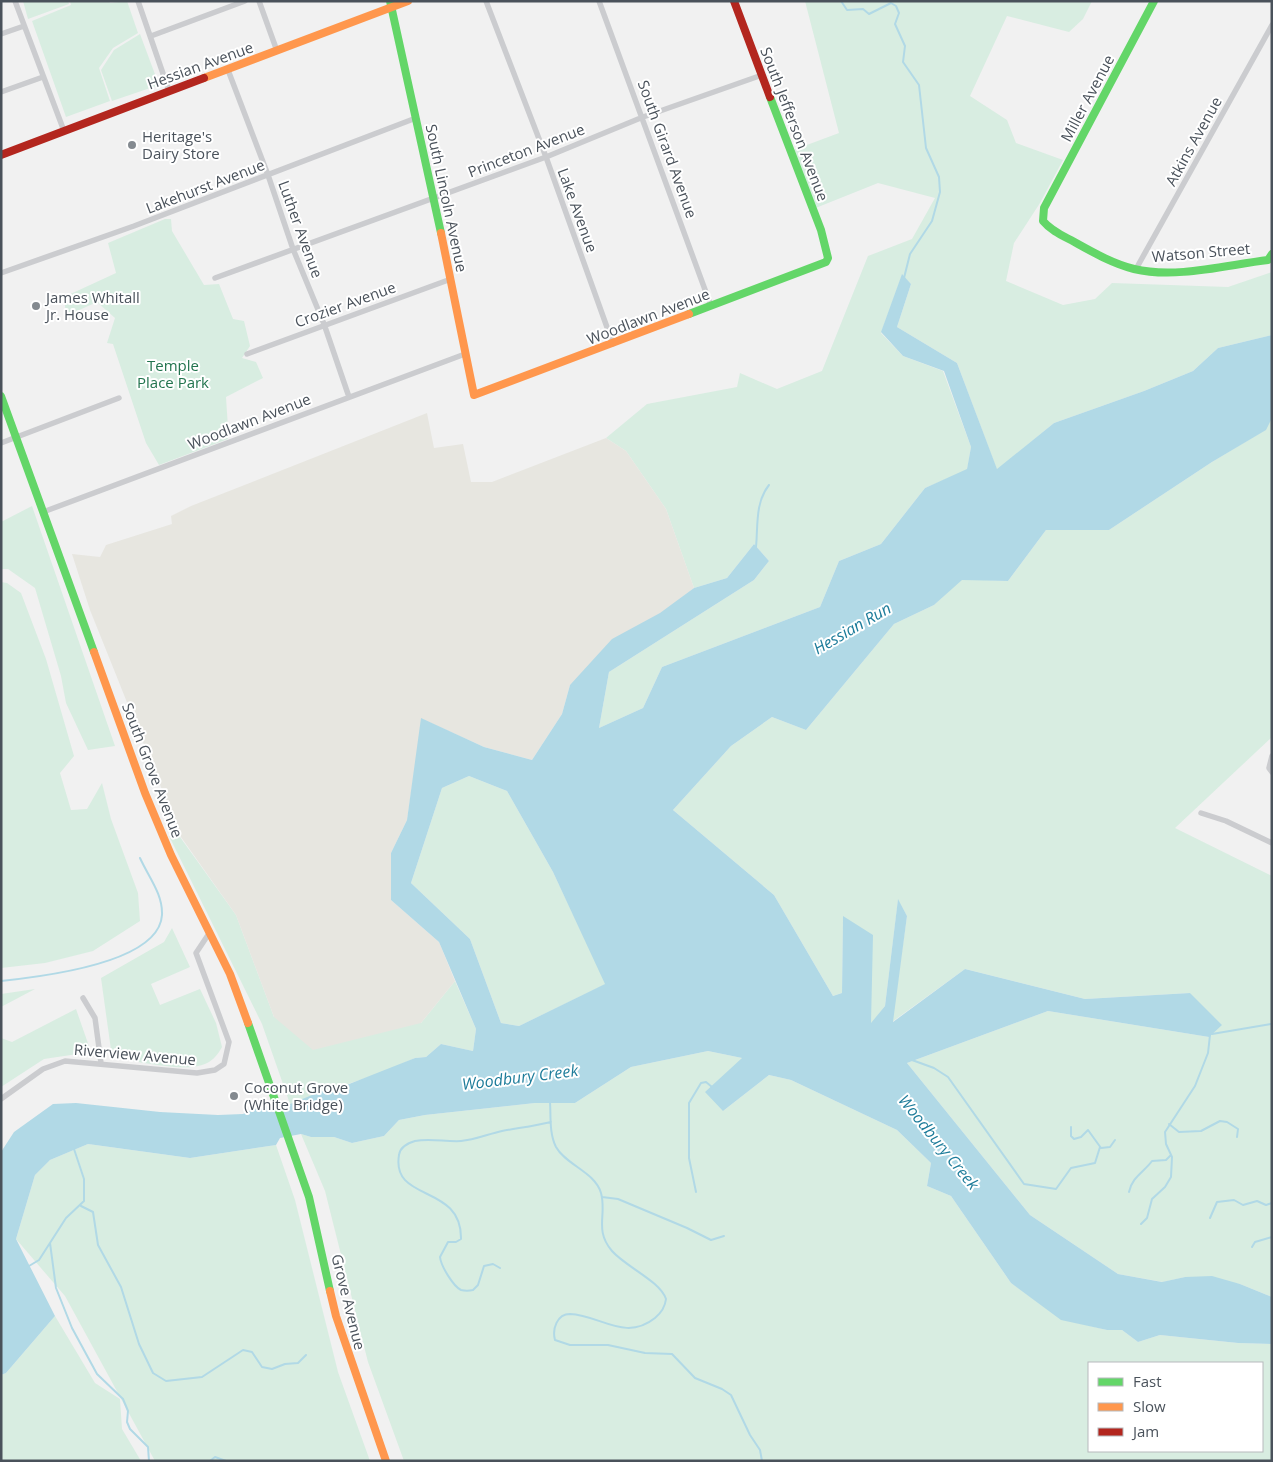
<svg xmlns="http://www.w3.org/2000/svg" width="1273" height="1462" viewBox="0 0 1273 1462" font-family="'Open Sans',sans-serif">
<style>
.green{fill:#d8ede1;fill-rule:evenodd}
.sand{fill:#e7e6e0}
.water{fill:#b1d9e6;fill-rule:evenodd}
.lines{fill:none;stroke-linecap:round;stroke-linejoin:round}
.stream{stroke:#b1d9e6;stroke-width:2}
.street{stroke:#cbcccf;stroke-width:5.5}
.fast{stroke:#63d668;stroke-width:8}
.slow{stroke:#ff974d;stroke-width:8}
.jam{stroke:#b3261e;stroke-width:8}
.poi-dot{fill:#848a90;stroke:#fff;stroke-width:2}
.labels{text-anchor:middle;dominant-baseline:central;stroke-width:4;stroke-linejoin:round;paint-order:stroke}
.street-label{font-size:15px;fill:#4a525b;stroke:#fff}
.poi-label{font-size:15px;fill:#4a525b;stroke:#fff;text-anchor:start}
.park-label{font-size:15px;fill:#22744e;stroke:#fff}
.water-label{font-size:16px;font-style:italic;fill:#1d7c9a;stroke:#fff}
</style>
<rect width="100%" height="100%" fill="#f1f1f1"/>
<!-- green -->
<path class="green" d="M23,1H68L69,4L28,19Z
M70,1H109L110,3L127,1L138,33L113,48L99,68L110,101L66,117L32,21L71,5Z
M805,1H1092L1083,19L1069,32L1007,16L970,96L1007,120L1016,143L1063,160L1040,203L1014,243L1006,281L1063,305L1095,299L1112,283L1228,287L1272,272V335L1218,348L1193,371L1144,391L1054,423L997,470L957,363L897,327L911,284L902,275L881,333L903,356L943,371L971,447L967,470L925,488L881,544L839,561L820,607L662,667L643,708L599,728L609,672L754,580L769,561L754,544L727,578L694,588L666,509L626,451L606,438L647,404L737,387L740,373L777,389L822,371L868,256L912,239L935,198L878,183L813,209L788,152L839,133Z
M140,34L159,85L112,101L101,70L114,50Z
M165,219H171L172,231L204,285L219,284L233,319L244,321L250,346L242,358L256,362L263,378L226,397L228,428L225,429L228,439L159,465L146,443L113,344L107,343L115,318L97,302L66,316L64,297L116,273L108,243Z
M1272,418V737L1175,828L1272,876V1297L1240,1284L1185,1277L1163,1282L1118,1274L1030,1215L907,1063L1048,1011L1209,1037L1190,993L1085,999L965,969L892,1022L907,916L898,900L885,1006L871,1024L843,917L842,993L833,996L774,895L673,810L731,746L772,717L806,730L894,624L934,605L962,579L1008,581L1046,530H1109L1212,462L1265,430Z
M32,506L115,746L88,750L66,703L61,676L35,588L8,569H1V522Z
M1,582L7,583L21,593L46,659L74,756L60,773L71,810L87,809L102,783L111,819L138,893L140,921L93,951L45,963L1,968Z
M469,776L507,791L553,872L606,984L519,1026L501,1023L470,939L411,883L442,788Z
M169,836L180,837L236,915L274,1017L421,1023L455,981L476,1029L473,1051L441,1044L426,1057L415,1058L380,1073L290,1104L262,1024Z
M172,928L190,967L151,984L160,1005L200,989L216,1023L222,1047C217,1056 212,1062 202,1065C181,1072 135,1061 112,1057L101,978L164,942Z
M35,989L1,1007V994Z
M76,1009L91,1052L44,1059L1,1087V1038L12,1042Z
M708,1051L742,1058L723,1111L769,1075L791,1080L897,1130L931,1163L927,1186L951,1196L1011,1283L1061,1319L1107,1330H1122L1138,1342L1160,1335L1238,1343L1272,1344V1461H404L368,1362L325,1191L301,1134L311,1137H334L352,1143L384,1136L399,1120L425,1115L535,1103H575L631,1067ZM1089,1363H1262V1451H1089Z
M88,1144L190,1158L276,1145L295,1200L338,1372L370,1461H155L65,1296L16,1239L35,1175L50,1160Z
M55,1316L95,1383L120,1399L122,1429L141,1461H1V1375L6,1373Z"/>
<!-- sand -->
<path class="sand" d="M427,413L434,448L463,444L471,482H492L606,438L626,451L666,509L694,588L570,685L562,714L532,760L484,747L422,719L407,820L391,853V900L439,942L455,981L421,1023L313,1050L274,1017L236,915L181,837L90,610L72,554L100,557L106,545L172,524L171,516L191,506Z"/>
<!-- water -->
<path class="water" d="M902,274L911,284L897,327L957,363L997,469L1054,423L1144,391L1193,371L1218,348L1272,335V418L1266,430L1212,462L1109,530H1046L1008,581L962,580L934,605L894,624L806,730L772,717L731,746L673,810L774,895L833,996L842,993L843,916L873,935L871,1023L885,1006L898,899L907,916L893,1022L965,969L1085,999L1190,993L1222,1025L1209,1037L1048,1011L907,1063L1030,1215L1118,1274L1162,1282L1185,1277L1212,1276L1240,1284L1272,1297V1344L1238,1343L1160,1335L1138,1342L1122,1330H1107L1061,1320L1011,1283L951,1196L927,1186L931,1163L897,1130L791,1080L769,1075L723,1111L705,1092L742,1058L708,1051L631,1067L575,1103H535L425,1115L399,1120L384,1136L352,1143L334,1137H311L301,1134L280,1138L276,1145L190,1158L88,1144L50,1160L35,1175L16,1239L55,1316L6,1373L1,1375V1152L14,1132L53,1104L76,1103L160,1112L218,1115L243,1114L257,1107L290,1104L322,1091L339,1088L415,1058L426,1057L441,1044L473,1051L476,1029L439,942L391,900V853L407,820L421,718L484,747L532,760L562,714L570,685L612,639L660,613L694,588L727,578L754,544L769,561L754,580L609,672L599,728L643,708L662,667L820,607L839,561L881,544L925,488L967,469L971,447L944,371L903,356L881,332ZM469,776L507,791L553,872L605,984L519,1026L501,1023L470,939L411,883L442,788Z"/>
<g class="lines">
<!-- stream -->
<path class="stream" d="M841,1L847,10L863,9L869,14L891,3L896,6L899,13L895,24L905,46L903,62L919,85L926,148L939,177L940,192L932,221L910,254L904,278
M756,547C758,527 755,502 769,485
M1,981C39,977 159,964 162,915C163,894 148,876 140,858
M1212,1034L1271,1024
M912,1060L934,1068L948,1077L1024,1184L1056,1189L1071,1168L1095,1163L1100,1147
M550,1102C551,1116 549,1133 556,1147C566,1165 595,1172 601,1193C607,1215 594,1230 612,1251C626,1267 660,1281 666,1299C665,1308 661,1313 655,1318C625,1342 600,1315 570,1314C557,1314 552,1329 555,1340L570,1345H608L645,1353L672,1354L695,1378L722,1389L731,1395L750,1435L760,1450L762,1461
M1169,1124L1179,1132L1201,1131L1220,1121L1227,1122L1238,1129L1237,1137
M1071,1127V1136L1074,1139L1081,1137L1088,1130L1101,1148L1110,1147L1115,1140
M696,1192L689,1158V1103L701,1083L706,1082L712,1087
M1129,1192C1132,1177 1144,1172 1152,1161L1166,1160L1171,1155
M602,1197L618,1199L687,1228L711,1240L724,1236
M81,1206L93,1212L98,1245L121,1287L139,1344L153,1373L166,1381L202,1377L243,1350L252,1352L262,1367L272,1369L285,1364L298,1363L306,1355
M1210,1218L1217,1202L1234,1200L1243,1205L1257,1201L1266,1205L1272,1203
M1141,1224L1147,1218L1152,1199L1165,1187L1171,1177L1172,1157L1166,1144L1165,1132L1195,1086L1208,1053L1210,1035
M50,1243L56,1288L72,1328L97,1374L123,1399L128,1411L127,1422L130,1429L148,1447L149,1461
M1252,1247L1255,1242L1272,1237
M29,1266L39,1260L66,1218L84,1201V1179L74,1149
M500,1268L493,1264L484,1266L478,1285L473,1290C469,1291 465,1291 461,1290C453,1286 441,1266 440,1257L448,1242H456L461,1239C462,1183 391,1203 399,1155C400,1147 408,1143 415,1141C430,1138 446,1142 461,1141C475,1140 488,1134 502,1131C518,1128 535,1126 551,1122
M210,1461L215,1457L226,1461"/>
<!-- street -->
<path class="street" d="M15,1L64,131
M138,1L169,91
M259,1L277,51
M486,1L546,157L613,344
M599,1L711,306
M1,34L24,26
M151,36L245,1
M228,70L268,175L293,249L324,324L349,397
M1,92L43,77
M1136,269L1272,25
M1,273L134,226L416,118
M215,278L546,157L643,117L762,75
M247,354L451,279
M1,443L119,398
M43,512L465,354
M1272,756L1269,768L1272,772
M1201,813L1226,821L1272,843
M83,998L95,1018L101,1063
M1,1099L43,1069L65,1061L197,1073L215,1070L224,1064L229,1042L196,953L210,932"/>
<!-- fast -->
<path class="fast" d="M390,1L441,233
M1154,1L1044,208L1043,221C1052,232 1066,237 1078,244C1096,254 1114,264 1134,269C1176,279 1226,265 1268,260L1272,254
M689,314L826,262L828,258L821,230L770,97
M1,396L94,652
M248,1023L309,1197L330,1291"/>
<!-- slow -->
<path class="slow" d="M204,78L408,1
M441,233L474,395L689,314
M94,652L145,793L171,855L230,974L248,1023
M330,1291L336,1316L386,1461"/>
<!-- jam -->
<path class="jam" d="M734,1L770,97
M1,155L204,78"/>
</g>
<!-- markers -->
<g class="poi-dot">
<circle cx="132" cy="145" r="5"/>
<circle cx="36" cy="306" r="5"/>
<circle cx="234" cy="1096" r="5"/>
</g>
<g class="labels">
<!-- street labels -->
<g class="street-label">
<text transform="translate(200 65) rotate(-20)">Hessian Avenue</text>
<text transform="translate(1087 98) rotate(-62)">Miller Avenue</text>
<text transform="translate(795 124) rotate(69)">South Jefferson Avenue</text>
<text transform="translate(1193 141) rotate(-61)">Atkins Avenue</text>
<text transform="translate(668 149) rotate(70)">South Girard Avenue</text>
<text transform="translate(526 150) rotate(-21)">Princeton Avenue</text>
<text transform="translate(205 186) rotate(-21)">Lakehurst Avenue</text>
<text transform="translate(447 198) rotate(78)">South Lincoln Avenue</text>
<text transform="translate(578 210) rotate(70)">Lake Avenue</text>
<text transform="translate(301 229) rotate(70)">Luther Avenue</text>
<text transform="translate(1201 252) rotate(-5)">Watson Street</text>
<text transform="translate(345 304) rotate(-20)">Crozier Avenue</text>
<text transform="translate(648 316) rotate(-21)">Woodlawn Avenue</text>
<text transform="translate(249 421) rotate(-21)">Woodlawn Avenue</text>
<text transform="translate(153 770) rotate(69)">South Grove Avenue</text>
<text transform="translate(135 1054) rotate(5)">Riverview Avenue</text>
<text transform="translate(349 1302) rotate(76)">Grove Avenue</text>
</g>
<!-- poi labels -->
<g class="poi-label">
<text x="142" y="136">Heritage's<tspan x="142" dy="17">Dairy Store</tspan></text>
<text x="46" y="297">James Whitall<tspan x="46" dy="17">Jr. House</tspan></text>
<text x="244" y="1087">Coconut Grove<tspan x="244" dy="17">(White Bridge)</tspan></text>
</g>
<!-- park labels -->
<g class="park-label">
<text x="173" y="365">Temple<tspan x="173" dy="17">Place Park</tspan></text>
</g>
<!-- water labels -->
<g class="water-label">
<text transform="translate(852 628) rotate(-30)">Hessian Run</text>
<text transform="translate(520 1077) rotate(-7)">Woodbury Creek</text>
<text transform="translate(939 1142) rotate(51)">Woodbury Creek</text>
</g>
</g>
<!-- border -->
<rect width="1273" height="1462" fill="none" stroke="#4a525b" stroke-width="5"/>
<!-- legend -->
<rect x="1088" y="1362" width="175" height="90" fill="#ffffff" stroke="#b7babd"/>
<rect x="1098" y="1378" width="25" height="8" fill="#63d668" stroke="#b7babd"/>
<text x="1133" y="1387" font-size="15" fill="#4a525b">Fast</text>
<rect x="1098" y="1403" width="25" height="8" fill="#ff974d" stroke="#b7babd"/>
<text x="1133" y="1412" font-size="15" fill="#4a525b">Slow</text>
<rect x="1098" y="1428" width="25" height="8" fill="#b3261e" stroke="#b7babd"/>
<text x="1133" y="1437" font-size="15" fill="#4a525b">Jam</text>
</svg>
